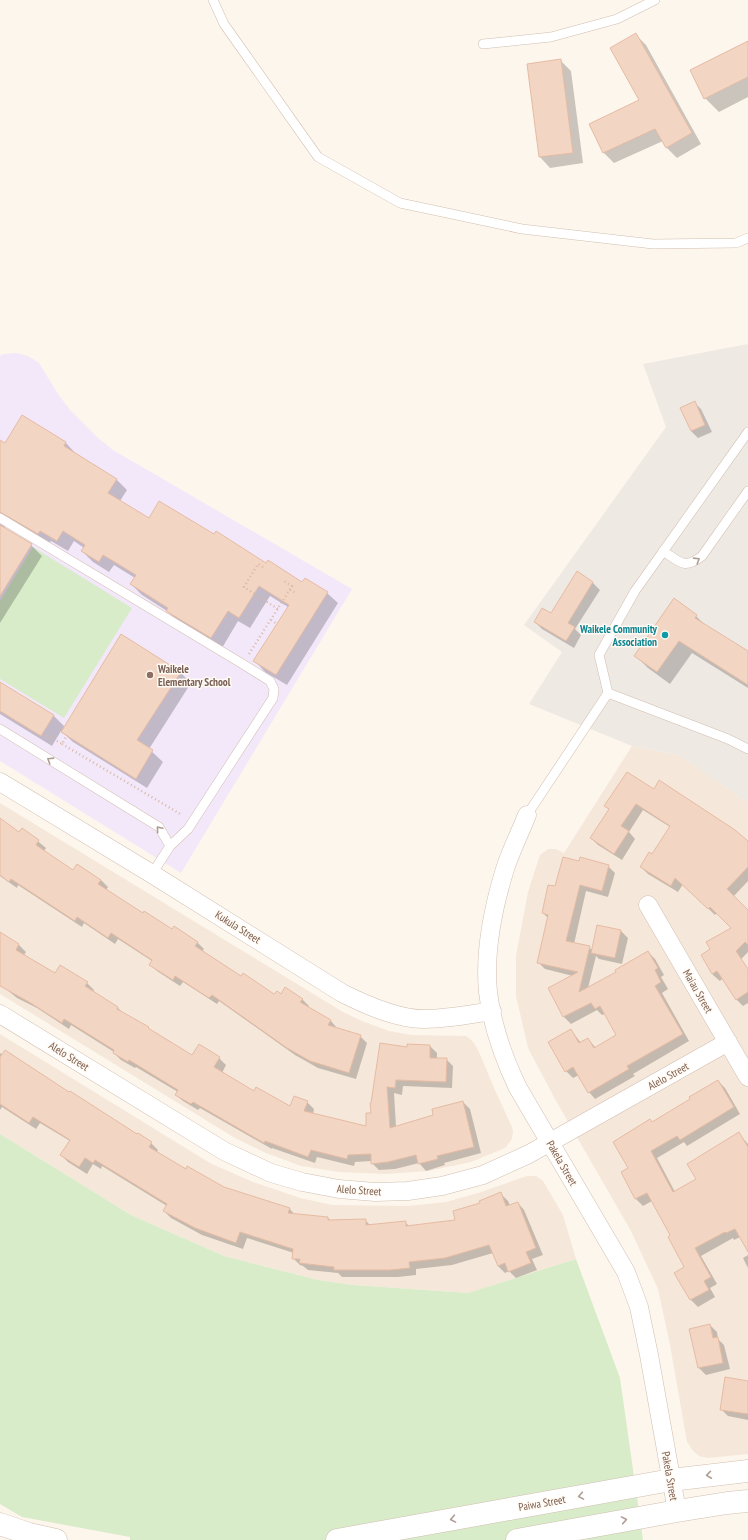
<svg xmlns="http://www.w3.org/2000/svg" width="748" height="1540" viewBox="0 0 748 1540" font-family="'PT Sans Narrow',sans-serif">
<style>
.residential{fill:#f5e8da}
.industrial{fill:#efe9e4}
.education{fill:#f3e8fa}
.green{fill:#d8ecc9}
.shadow{fill:#0003}
.building{fill:#f3d5c3;stroke:#e6bba3}
.lines{fill:none;stroke-linecap:round;stroke-linejoin:round}
.service-casing{stroke:#d1beb0;stroke-width:10}
.minor-casing{stroke:#d1beb0;stroke-width:19}
.tertiary-casing{stroke:#d1beb0;stroke-width:23}
.path{stroke:#d9b8a5;stroke-width:2.5;stroke-dasharray:1 3;stroke-linecap:butt}
.service{stroke:#fff;stroke-width:9}
.minor{stroke:#fff;stroke-width:18}
.tertiary{stroke:#fff;stroke-width:22}
.oneway{stroke:#af9d94}
.culture-dot{fill:#0f9aa8;stroke:#fffaf3;stroke-width:1.5}
.education-dot{fill:#8d6e63;stroke:#fffaf3;stroke-width:1.5}
.labels{text-anchor:middle;dominant-baseline:central;stroke-width:3;stroke-linejoin:round;paint-order:stroke}
.culture-label{font-size:11px;font-weight:bold;fill:#0d838f;stroke:#fffaf3;text-anchor:end}
.education-label{font-size:11px;font-weight:bold;fill:#785e54;stroke:#fffaf3;text-anchor:start}
.street-label{font-size:11px;fill:#7a5c4d;stroke:#fffaf3}
</style>
<rect width="100%" height="100%" fill="#fdf6ec"/>
<!-- residential -->
<path class="residential" d="M632,746L679,755L748,803V1454L708,1458L699,1456L693,1451L687,1442L670,1345L658,1289L631,1231L555,1099L528,1048L516,996V956L528,892L540,855L548,849H556L564,853Z
M0,803L343,1012L362,1021L389,1031L411,1035L466,1036L470,1039L474,1043L479,1052L494,1088L512,1127L513,1132L512,1139L505,1148L471,1162L428,1171L386,1174L339,1172L301,1166L266,1153L235,1138L0,994Z
M0,1034L210,1163L253,1182L300,1198L333,1205L407,1206L446,1202L478,1193L527,1176H536L543,1181L563,1215L576,1259L468,1293L353,1285L318,1280L224,1256L131,1215L0,1134Z"/>
<!-- industrial -->
<path class="industrial" d="M748,344V803L679,755L632,746L529,704L562,652L524,625L666,427L643,364Z"/>
<!-- education -->
<path class="education" d="M16,353L28,356L39,363L58,394L70,410L98,438L113,450L352,589L181,873L0,761V356L4,354Z"/>
<!-- green -->
<path class="green" d="M33,547L132,608L64,718L0,679V601Z
M0,1134L131,1215L224,1256L318,1280L353,1285L468,1293L576,1259L620,1378L643,1540H130V1537L22,1517L0,1504Z"/>
<!-- shadow -->
<path class="shadow" d="M635,34L646,45L701,144L677,158L666,147L663,141L614,163L604,153L590,124L641,101Z
M748,42V97L719,112L705,98Z
M560,60L571,71L583,163L550,168L540,157L528,65Z
M694,402L701,409L712,432L698,438L691,431Z
M22,416L66,443L76,454L116,479L127,490L120,501L149,519L214,536L303,584L327,593L338,603L287,685L265,672L255,661L288,607L270,596L250,628L238,621L222,648L178,621L167,611L142,595L131,584L135,578L114,565L109,572L93,562L82,551L84,548L74,541L68,551L51,541L49,544L5,526V529L31,545L42,556L0,623V441L5,444Z
M577,573L593,583L600,590L575,629L581,635L574,648L542,629L535,622L551,614Z
M696,616L708,628L748,652V688L692,653L670,684L648,668L635,655Z
M180,672L191,683L149,749L163,762L147,788L73,742L61,731L52,746L0,714V683L54,716L65,727Z
M654,790L748,842V881L733,897L748,912V952L720,981L713,975L702,955L712,950L733,928L717,913L715,915L683,884L678,892L648,874L641,867L653,855L670,827L643,810L629,832L635,839L622,860L598,845L591,838L609,810L606,806Z
M0,820L20,833L23,829L46,848L44,851L73,871L101,880L108,887L106,890L143,914L172,930L197,942L204,949L202,952L241,977L275,996L281,995L302,999L309,1006L308,1008L331,1021L337,1028V1029L360,1036L367,1043L356,1079L318,1068L295,1055L219,1001L217,1004L183,982L180,986L157,971L150,964L152,961L118,939L115,944L84,923L82,927L18,885L17,888L0,876Z
M579,863L608,866L615,873L608,897L586,891L574,944L589,947L593,951L598,926L621,931L628,938L622,964L599,959L596,956L588,988L618,973L648,952L655,959L664,975L661,977L668,989L662,993L689,1041L633,1074L635,1076L595,1099L589,1092L579,1075L573,1078L566,1071L571,1030L581,1043L588,1039L596,1048L617,1036L605,1014L602,1015L597,1010L571,1024L564,1017L549,989L573,976L545,969L538,962L548,918L543,913L556,888Z
M0,933L19,945L26,952L24,955L56,974L87,983L94,990L93,992L118,1008L123,1013L192,1056L219,1058L226,1065L222,1073L254,1093L291,1107L307,1102L314,1109L313,1114L367,1127L372,1114L408,1048L430,1046L437,1053V1059H446L453,1066L452,1088L403,1086L402,1095L394,1093L396,1127L434,1116L463,1102L470,1109L481,1153L444,1163L445,1165L426,1171L419,1163L395,1169L379,1170L372,1163V1161L355,1162L354,1166L317,1157L315,1163L272,1148V1149L200,1108L198,1110L183,1101L176,1095L178,1092L136,1067L135,1068L121,1060L114,1053V1052L71,1025L69,1029L37,1008L17,998L0,984Z
M748,969V1003L743,1006L736,999Z
M0,1053L137,1136L138,1134L151,1143L158,1150L157,1152L186,1171L224,1188L289,1208L295,1215L328,1218L331,1221L365,1220L370,1225L405,1222L410,1227L456,1221L481,1204L501,1194L508,1201L510,1206L518,1203L524,1210L543,1255L532,1259L537,1270L516,1278L509,1271L505,1273L498,1266L493,1253L452,1265L416,1269V1275L398,1277H342L338,1273L308,1270L303,1266L300,1265L293,1258L294,1253L247,1238L243,1249L202,1235L171,1218L164,1211L167,1206L102,1166L101,1169L93,1164L87,1174L68,1162L61,1155L70,1141L40,1123L36,1129L2,1107L0,1110Z
M718,1081L725,1088L740,1114L687,1146L684,1142L657,1158L675,1192L698,1179L739,1134L748,1144V1250L740,1237L734,1240L733,1238L701,1256L717,1284L710,1288L715,1297L698,1307L691,1300L676,1273L686,1268L672,1236L652,1201L643,1206L636,1199L622,1172L629,1169L652,1123L692,1099Z
M748,1255V1268L743,1258Z
M710,1325L717,1332L718,1339L724,1345L730,1369L706,1375L699,1368L690,1330Z
M748,1382V1420L728,1416L721,1409Z"/>
<!-- building -->
<path class="building" d="M636,33L692,133L666,148L655,129L603,153L589,124L639,100L610,48Z
M748,41V77L704,99L690,70Z
M561,59L573,153L539,157L527,64Z
M695,401L705,425L691,431L680,408Z
M22,415L66,442L64,446L117,479L108,493L149,518L159,501L214,534L216,531L266,563L268,560L302,582L305,578L328,592L276,675L253,661L289,605L259,586L239,618L228,611L211,638L166,611L168,608L130,584L136,575L103,555L99,562L81,551L85,545L63,531L57,541L40,531L38,534L0,512V440L5,443Z
M0,525L32,544L0,596Z
M577,571L593,582L568,623L575,627L566,641L534,622L542,608L551,613Z
M674,598L697,615L695,618L748,651V685L679,641L657,672L634,656Z
M121,634L181,672L137,740L153,750L136,779L61,732Z
M0,682L54,715L41,736L0,711Z
M627,772L654,789L659,780L735,830L748,841V867L727,889L748,910V945L745,942L736,951L748,969V992L736,1000L717,971L712,974L701,955L710,949L706,942L731,928L710,907L708,909L675,878L671,886L640,867L649,852L652,854L670,826L636,804L621,826L629,831L614,854L590,838L609,809L604,806Z
M0,818L19,832L22,828L39,840L36,845L73,870L77,864L101,880L98,884L143,913L144,911L172,929L174,926L198,942L195,946L241,976L243,973L274,994L277,991L281,994L285,987L303,999L300,1002L331,1020L328,1025L361,1035L349,1073L310,1061L287,1048L212,995L209,998L175,976L173,980L149,965L152,960L111,933L108,938L77,917L75,921L11,879L9,882L0,875Z
M563,857L579,861L580,857L609,865L602,891L580,885L566,941L590,946L579,992L616,972L615,970L648,951L658,968L655,970L661,982L655,986L683,1034L627,1066L629,1069L588,1093L573,1067L565,1072L548,1042L571,1029L579,1043L588,1038L594,1048L616,1035L600,1006L595,1009L591,1003L563,1017L548,988L578,972L537,963L548,915L542,913L548,885L555,886Z
M597,925L621,930L615,958L591,953Z
M0,932L19,944L16,950L55,973L60,965L88,982L85,986L118,1007L117,1009L149,1027L148,1028L192,1055L199,1044L220,1057L214,1067L254,1091L256,1087L290,1106L294,1096L308,1101L304,1111L366,1126V1113H371L370,1103H371L380,1043L407,1047V1044L430,1045V1058H447L446,1082L396,1080L395,1088L387,1087L390,1128L433,1115L432,1109L463,1101L474,1147L437,1156L438,1159L418,1164L416,1155L388,1162L371,1164V1154L348,1155L347,1159L311,1150L308,1157L265,1141L264,1143L193,1102L191,1104L175,1095L178,1090L129,1060L128,1062L113,1053L114,1050L64,1019L62,1023L29,1002L0,986Z
M5,1050L69,1092L70,1091L137,1134L138,1133L152,1142L149,1147L186,1169L187,1166L224,1187L290,1208L288,1213L328,1217V1220L366,1219V1225L406,1221V1226L455,1220L453,1211L480,1203L479,1201L501,1192L506,1206L518,1202L536,1248L526,1252L531,1263L508,1272L505,1263L498,1266L489,1245L445,1258L409,1262L410,1268L390,1270H334V1267L299,1263L300,1259H292L293,1249L240,1232L236,1243L195,1228L163,1211L167,1204L95,1160L93,1163L85,1158L79,1167L60,1155L70,1140L33,1117L29,1123L0,1104V1057Z
M718,1080L734,1107L680,1140L677,1136L651,1151L673,1192L696,1179L687,1164L739,1132L748,1147V1252L735,1229L726,1233L725,1232L695,1248L711,1277L704,1281L709,1290L690,1300L674,1273L684,1267L668,1237L670,1235L647,1193L635,1199L621,1172L628,1168L613,1142L650,1119L652,1122L690,1099L689,1097Z
M710,1324L713,1338L718,1337L723,1363L698,1368L689,1329Z
M725,1377L748,1381V1414L720,1410Z"/>
<g class="lines">
<!-- service casing -->
<g class="service-casing">
<path id="service" d="M213,0L224,24L318,157L400,203L522,229L653,244L736,243L748,238
M483,44L551,37L617,19L655,0
M0,518L241,663L270,681L274,689L273,698L188,829L170,846
M663,551C680,562 684,570 702,556L748,491
M608,693L728,739L748,749
M0,729L159,827L170,846L152,874
M527,815L608,693L599,655L635,591L748,432"/>
</g>
<!-- minor casing -->
<g class="minor-casing">
<path id="minor" d="M0,782L152,874L342,993C366,1005 397,1019 424,1019C447,1019 469,1015 492,1011
M527,815C520,833 511,850 505,869C493,908 484,951 488,992C492,1025 504,1059 518,1088L626,1272L639,1307L649,1355L677,1511
M648,905L748,1077
M0,1014L224,1151L271,1173L302,1182L339,1189L375,1192L408,1191L442,1186L483,1175L529,1154L728,1042"/>
</g>
<!-- tertiary casing -->
<g class="tertiary-casing">
<path id="tertiary" d="M0,1524L29,1534L56,1540
M337,1540L671,1480L748,1471
M517,1540L677,1511L727,1503L748,1501"/>
</g>
<!-- path -->
<path class="path" d="M263,567L258,564L244,587L278,609
M290,590L296,593
M271,620L277,624
M249,654L292,586L284,581
M43,733L62,744L67,735
M62,744L182,815"/>
<!-- service -->
<use href="#service" class="service"/>
<!-- minor -->
<use href="#minor" class="minor"/>
<!-- tertiary -->
<use href="#tertiary" class="tertiary"/>
</g>
<!-- one-way arrows -->
<defs><path id="oneway-chevron" d="M-2-3.5L2.5 0L-2 3.5" fill="none" stroke-width="1.6" stroke-linecap="round" stroke-linejoin="round"/></defs>
<g class="oneway">
<use href="#oneway-chevron" transform="translate(697 560) rotate(-32)"/>
<use href="#oneway-chevron" transform="translate(50 760) rotate(-148)"/>
<use href="#oneway-chevron" transform="translate(159 829) rotate(-131)"/>
<use href="#oneway-chevron" transform="translate(709 1475) rotate(172)"/>
<use href="#oneway-chevron" transform="translate(581 1496) rotate(170)"/>
<use href="#oneway-chevron" transform="translate(453 1519) rotate(170)"/>
<use href="#oneway-chevron" transform="translate(624 1520) rotate(-10)"/>
</g>
<!-- markers -->
<circle class="culture-dot" cx="665" cy="635" r="4"/>
<circle class="education-dot" cx="150" cy="675" r="4"/>
<g class="labels">
<!-- culture labels -->
<g class="culture-label">
<text x="657" y="629">Waikele Community<tspan x="657" dy="13">Association</tspan></text>
</g>
<!-- education labels -->
<g class="education-label">
<text x="158" y="669">Waikele<tspan x="158" dy="13">Elementary School</tspan></text>
</g>
<!-- street labels -->
<g class="street-label">
<text transform="translate(238 927) rotate(32)">Kukula Street</text>
<text transform="translate(698 991) rotate(60)">Maiau Street</text>
<text transform="translate(69 1056) rotate(32)">Alelo Street</text>
<text transform="translate(668 1076) rotate(-29)">Alelo Street</text>
<text transform="translate(562 1163) rotate(60)">Pakela Street</text>
<text transform="translate(359 1190) rotate(4)">Alelo Street</text>
<text transform="translate(670 1476) rotate(80)">Pakela Street</text>
<text transform="translate(542 1503) rotate(-10)">Paiwa Street</text>
</g>
</g>
</svg>
